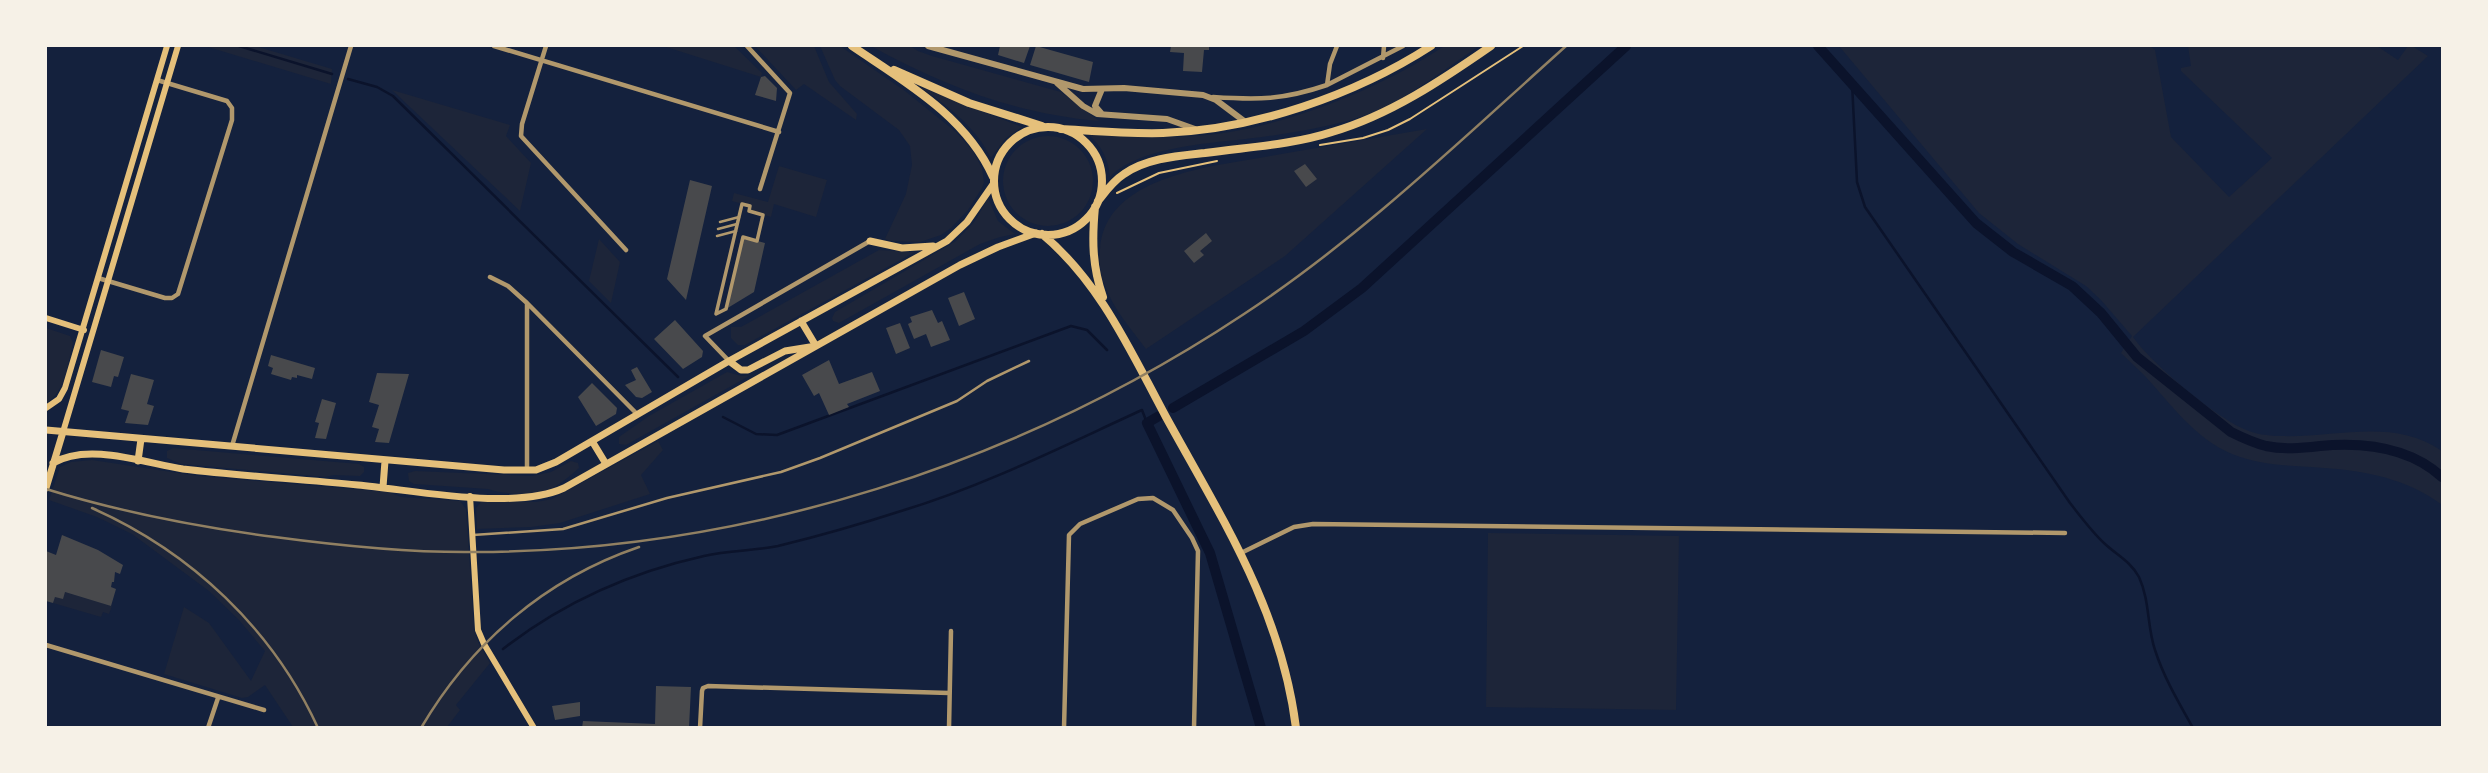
<svg xmlns="http://www.w3.org/2000/svg" width="2488" height="773" viewBox="0 0 2488 773" font-family="'Nunito Sans',sans-serif">
<style>
.green{fill:#1d2539}
.lines{fill:none;stroke-linecap:round;stroke-linejoin:round}
.stream{stroke:#0b132b;stroke-width:2.5}
.canal{stroke:#0b132b;stroke-width:10}
.building{fill:#48494c}
.path{stroke:#e5c07b;stroke-width:2}
.service{stroke:#b1986c;stroke-width:2.5}
.pedestrian{stroke:#b1986c;stroke-width:3.5}
.minor{stroke:#b1986c;stroke-width:4.5}
.tertiary{stroke:#b1986c;stroke-width:6}
.secondary{stroke:#e5c07b;stroke-width:6}
.primary{stroke:#e5c07b;stroke-width:7}
.trunk{stroke:#e5c07b;stroke-width:8}
.rail{stroke:#918062;stroke-width:2.5}
</style>
<rect width="100%" height="100%" fill="#14213d"/>
<!-- green -->
<path class="green" d="M205,46H255L332,69L331,84Z
M663,46H734L762,73L761,77Z
M755,46H814L829,82L857,114L856,120L804,84L796,90Z
M820,46H840L905,91L956,132L973,151L982,168L984,182L982,188L968,210L951,228L941,235L920,242L891,241L885,239L906,194L912,165L910,146L899,130L840,86L835,80Z
M871,46H910L918,51L932,56L1061,92L1099,121C1014,113 946,87 871,46Z
M1444,46H1479C1439,73 1398,107 1351,120C1321,128 1292,133 1262,137C1218,143 1141,145 1110,177C1108,158 1102,147 1089,135C1128,136 1167,139 1206,135C1282,128 1381,89 1444,46Z
M1839,46H2150L2155,50L2171,137L2229,197L2272,158L2181,71V68L2191,66L2188,46H2377L2398,60L2408,46H2412L2428,56L2133,337C2152,364 2213,415 2244,429C2255,434 2268,436 2280,436C2336,438 2393,417 2442,451V505C2412,482 2375,473 2337,469C2301,465 2266,468 2232,454C2194,438 2171,404 2144,375C2137,368 2129,361 2121,353L2132,336L2101,300L2086,286L2018,244L1979,213Z
M918,86L1022,127L1005,139L991,158C975,126 947,105 918,86Z
M392,90L510,125L506,136L531,163L520,211Z
M1427,129L1285,256L1146,349C1131,329 1114,310 1105,286C1100,275 1099,261 1100,249C1104,193 1166,176 1212,166Z
M1003 181a45 45 0 1 1 90 0a45 45 0 1 1-90 0Z
M779,166L827,180L816,217L774,204L771,217L749,211L750,206L732,201L734,193L768,202Z
M988,198L998,221L1015,234L1000,237L980,244L839,323L833,321L832,318L835,312L956,241L975,221Z
M599,239L620,262L611,303L589,281Z
M879,250L915,252L745,345H738L731,338V327H741Z
M46,328L70,336L73,343C68,363 65,393 46,403Z
M727,372L742,376L751,375L626,445L619,444V437L649,416Z
M658,441L663,450L641,475L650,494L560,523L531,527L477,529L476,508L481,502H536L552,499Z
M173,448L359,464L364,467V472L360,476L334,475L325,477L181,464L167,458V451Z
M92,460L198,476L388,492L401,497L460,501L466,509L474,629L478,642L490,663L456,705L460,710L447,727H293L265,685L248,697L242,698L164,674L184,607L209,623L251,681L265,651L239,620L209,591L132,534L97,517L49,500L60,467L71,462Z
M571,461L578,463L579,468C572,474 564,481 556,486C539,497 506,495 488,489L414,484L409,481L408,473L415,471L532,476L551,472Z
M1488,533L1679,536L1676,710L1486,707Z
M65,592L112,606L109,614L103,612L101,617L53,603L55,597Z"/>
<g class="lines">
<!-- stream -->
<path class="stream" d="M239,46L332,74
M348,79L377,87L393,96L678,377
M1852,83L1857,182L1865,207L2070,503C2081,517 2092,532 2105,544C2117,555 2131,562 2139,577C2150,601 2147,627 2155,650C2164,678 2179,703 2193,728
M723,417L756,434L777,435L1071,326L1087,330L1107,350
M503,649C562,603 632,572 704,556C729,550 754,551 778,546C819,536 861,524 901,511C984,486 1063,446 1142,410L1147,423"/>
<!-- canal -->
<path class="canal" d="M1818,46L1976,223L2013,252L2072,286L2101,313L2137,357L2231,432C2243,438 2254,443 2266,446C2284,450 2302,448 2320,446C2363,442 2409,447 2442,477
M1173,408L1304,331L1362,288L1626,46
M1159,416L1147,423L1210,553L1261,728"/>
</g>
<!-- building -->
<path class="building" d="M1000,46H1030L1024,63L998,55Z
M1036,46L1093,62L1089,82L1030,65Z
M1171,46H1209V50H1204L1202,72L1183,71L1184,53L1170,52Z
M765,76L777,88L776,101L755,95L761,77Z
M1305,164L1317,179L1306,187L1294,171Z
M690,180L712,186L686,300L667,279Z
M1206,233L1212,241L1200,251L1204,255L1194,263L1184,251Z
M743,237L765,243L754,292L726,309Z
M964,292L975,319L959,326L948,298Z
M932,310L938,323L942,321L950,340L931,347L926,334L914,339L908,324L912,322L910,317Z
M675,320L703,351L702,357L683,369L654,339Z
M900,323L910,348L896,354L886,328Z
M101,350L124,357L118,377L114,376L111,387L92,382Z
M271,355L315,368L312,379L297,375V378L292,377L291,380L271,374L273,368L268,366Z
M829,360L839,384L872,372L880,391L847,404L849,407L829,415L819,393L814,396L802,375Z
M637,367L652,392L642,398L636,397L625,385L636,380L631,370Z
M377,373L409,374L389,443L375,442L379,429L372,427L379,405L369,402Z
M131,374L154,380L147,404L154,406L148,425L125,423L129,411L121,409Z
M592,383L617,408L616,414L596,426L578,397Z
M322,399L336,403L326,439L315,438L319,423L315,422Z
M62,535L98,550L123,565L120,574L115,572L114,582H112L111,587L116,589L111,606L65,592L63,599L55,597L53,603L46,601V551L56,555Z
M656,686L691,687L689,728H582L583,721L655,724Z
M580,702V716L555,720L552,706Z"/>
<g class="lines">
<!-- path -->
<path class="path" d="M1320,145L1363,138L1388,130L1410,119L1523,46
M1117,193L1159,173L1217,161"/>
<!-- service -->
<path class="service" d="M720,222L739,217
M718,229L737,224
M717,236L736,231
M473,535L563,529L667,498L781,472L820,458L957,401L987,381L1029,361"/>
<!-- pedestrian -->
<path class="pedestrian" d="M742,204L750,206L749,211L763,215L757,241L743,237L726,309L716,314Z"/>
<!-- minor -->
<path class="minor" d="M494,46L779,132
M546,46L522,124L521,136L626,250
M747,46L790,93L760,189
M1383,58L1384,46
M1327,85L1403,46
M1213,97C1258,100 1283,100 1327,85L1330,64L1337,46
M490,277L508,286L527,303L637,414
M98,278L165,298H172L178,294L232,120V108L227,101L157,80
M729,361L705,336L870,241
M232,446L351,46
M527,470V304
M1241,553L1294,527L1313,524L2065,533
M46,645L264,710
M208,728L218,698
M700,728L702,691L703,688L708,686L949,693
M949,728L951,631
M1064,728L1069,535L1080,524L1138,499L1153,498L1173,510L1192,538L1198,551L1194,728"/>
<!-- tertiary -->
<path class="tertiary" d="M928,46L1083,89L1124,88L1203,95L1216,100L1244,121
M1057,83L1083,106L1097,114L1167,119L1195,129
M1102,89L1095,106L1102,114"/>
<!-- secondary -->
<path class="secondary" d="M46,318L84,330
M46,408L59,399L65,388L167,46
M63,432L178,46
M470,496L478,630L484,644L534,728"/>
<!-- primary -->
<path class="primary" d="M870,241L902,248L933,246
M729,361L741,370H748L785,351L816,346L801,321
M46,430L504,470H536L556,462L729,361L947,241L967,222L994,183
M592,441L606,464
M138,461L141,439
M53,463C88,442 145,463 183,469C241,476 300,479 358,485C414,490 514,511 564,488L960,265L998,247L1036,233
M383,487L385,461
M46,488L63,432"/>
<!-- trunk -->
<path class="trunk" d="M852,46C905,82 966,116 993,177
M894,70L969,103L1042,126
M994 181a54 54 0 1 1 108 0a54 54 0 1 1-108 0Z
M1061,129C1095,131 1129,134 1163,133C1254,130 1355,95 1431,46
M1098,201C1106,191 1113,181 1124,174C1147,158 1178,156 1205,153C1247,147 1292,145 1332,132C1390,115 1442,80 1491,46
M1095,207C1092,239 1092,266 1103,297
M1042,234C1100,282 1131,352 1166,417C1222,519 1281,609 1296,728"/>
<!-- rail -->
<path class="rail" d="M46,489C120,512 198,527 275,537C342,546 409,553 476,552C747,551 1018,464 1244,314C1361,237 1462,139 1566,46
M92,508C191,552 273,629 318,728
M421,728C471,643 545,579 639,547"/>
</g>
<!-- border -->
<rect width="2488" height="773" fill="none" stroke="#f6f1e7" stroke-width="94"/>
</svg>
